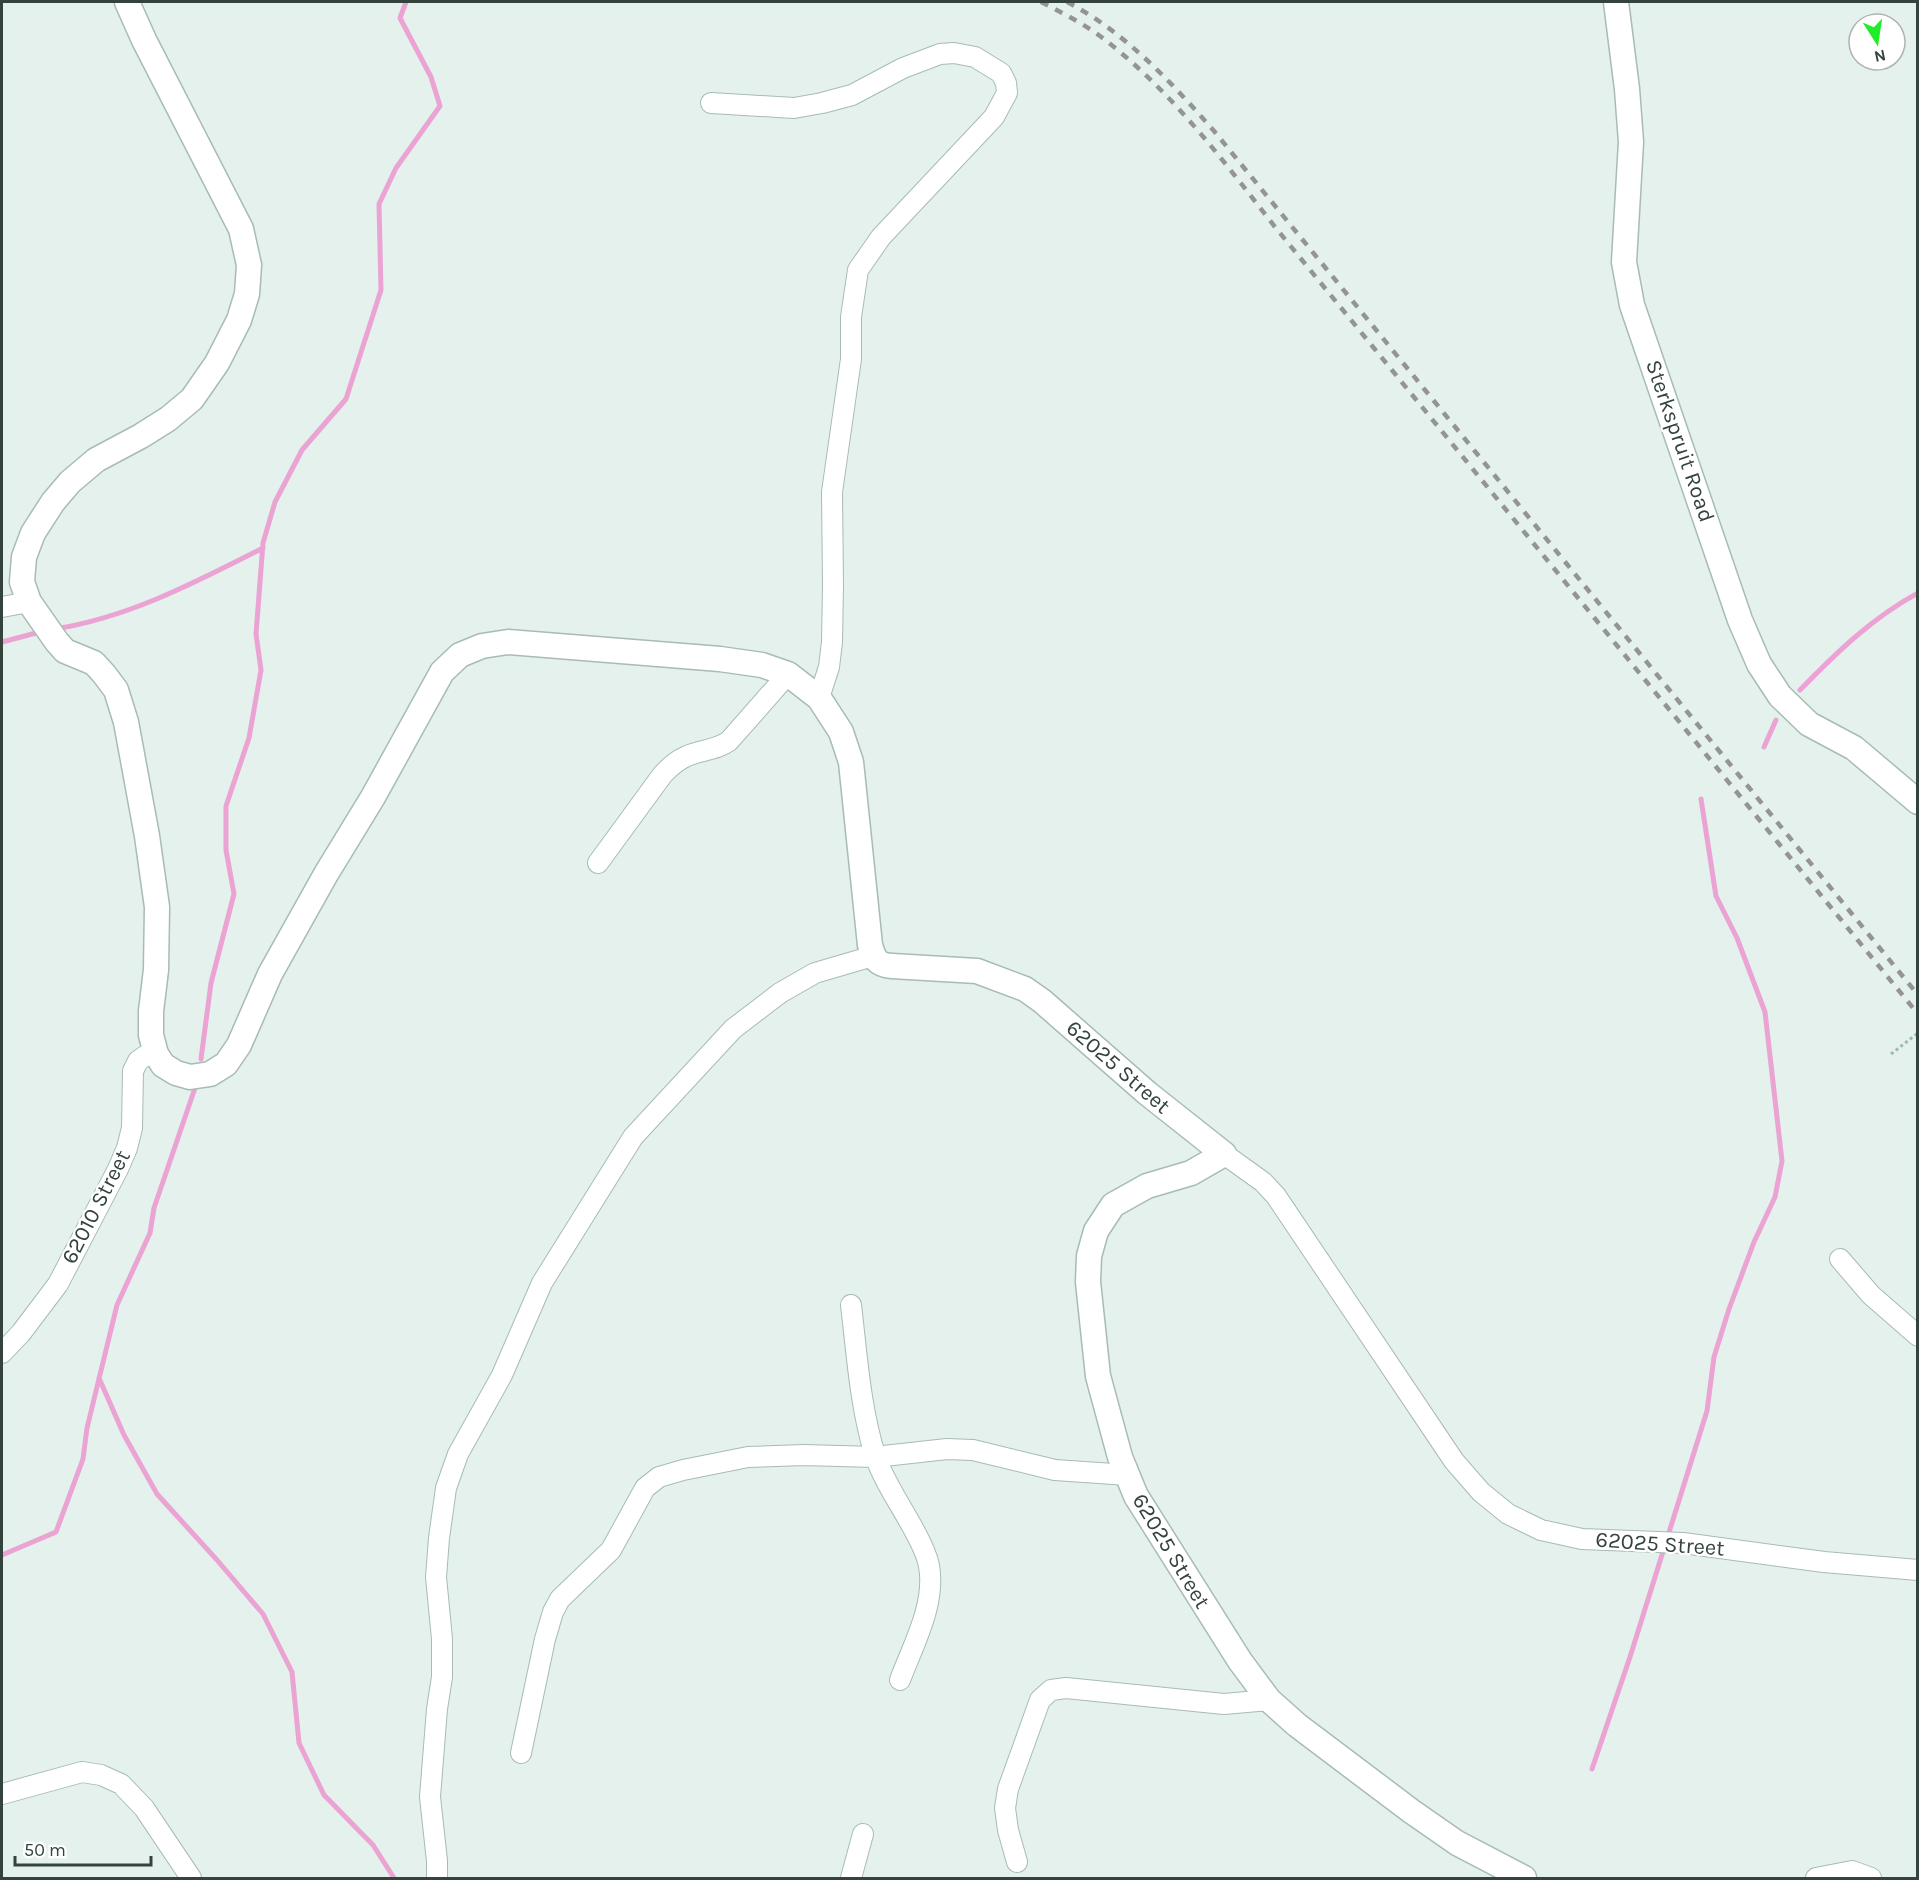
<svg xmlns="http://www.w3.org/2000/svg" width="1919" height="1880" viewBox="0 0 1919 1880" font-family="Karla,sans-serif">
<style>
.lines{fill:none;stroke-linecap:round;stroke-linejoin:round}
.stream{stroke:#eba3d4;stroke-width:5}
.minor-casing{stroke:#a7bcb3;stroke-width:22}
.tertiary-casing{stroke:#a7bcb3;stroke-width:27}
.path{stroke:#99bdad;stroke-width:3;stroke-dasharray:3 3;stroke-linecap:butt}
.minor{stroke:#fff;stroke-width:20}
.tertiary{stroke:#fff;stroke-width:24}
.rail{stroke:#949494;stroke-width:4.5;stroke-dasharray:8 8;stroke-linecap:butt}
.labels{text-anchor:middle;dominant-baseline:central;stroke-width:4.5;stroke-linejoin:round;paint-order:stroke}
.street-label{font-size:22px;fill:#34433c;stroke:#fff}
</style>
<rect width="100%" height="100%" fill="#e4f1ec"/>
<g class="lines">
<!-- stream -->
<path class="stream" d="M55,629C130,617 196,582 263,548
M2,642L40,632
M1800,690C1836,653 1872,618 1918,593
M1764,747L1776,720
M201,1059L211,983L234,894L226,850V806L249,738L261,670L256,634L263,543L275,502L302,450L346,399L381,290L379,204L396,168L440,106L431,77L400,18L406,2
M99,1378L124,1435L157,1494L217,1560L263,1614L292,1672L299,1743L324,1795L373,1845L394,1878
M2,1555L56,1532L83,1459L87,1428L117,1305L150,1233L154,1208L195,1088
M1592,1769L1630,1657L1707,1411L1714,1357L1729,1309L1754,1242L1775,1197L1782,1161L1765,1012L1737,938L1716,896L1701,799"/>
<!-- minor casing -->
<g class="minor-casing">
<path id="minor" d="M711,103L794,108L822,103L852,95L903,68L940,54L954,53L975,57L1001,73L1006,83L1007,93L994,117L881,237L858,270L851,317V359L832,492L833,585L832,642L829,667L819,698
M2,607L29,602
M598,863L663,774C670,767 677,760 687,756C701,750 717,750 729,741L788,674
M1224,1154L1263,1182L1276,1196L1454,1461L1481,1492L1508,1514L1541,1530L1582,1539L1683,1543L1824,1562L1918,1570
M1840,1259L1871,1295L1918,1336
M851,1305C857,1355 860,1406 875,1455C883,1480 900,1504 913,1528C919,1539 927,1554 929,1566C936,1604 913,1645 900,1680
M2,1353L21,1333L58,1284L118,1169L127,1148L132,1128L133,1071L138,1061L145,1056L156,1054
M521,1753L545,1639L553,1612L560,1599L611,1550L645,1488L659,1477L683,1470L748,1457L804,1455L875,1457L947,1449L973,1450L1055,1470L1128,1475
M2,1794L82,1772L101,1775L121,1784L144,1808L191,1878
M1017,1862L1008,1830L1005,1808L1008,1789L1040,1700L1051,1690L1066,1688L1224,1704L1269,1700
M437,1878V1861L430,1797L437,1709L442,1677V1639L436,1577L439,1538L446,1488L458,1454L502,1375L542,1283L633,1137L733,1029L780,993L815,973L873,956
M851,1878L863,1834
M1816,1878L1852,1871L1871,1878"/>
</g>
<!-- tertiary casing -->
<g class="tertiary-casing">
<path id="tertiary" d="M127,2L144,40L241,229L249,265L247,294L239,320L217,363L192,399L168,419L141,436L96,460L70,482L53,502L33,533L24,557L22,582L29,602L57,642L65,651L94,663L104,674L116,690L126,722L147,836L157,907L156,970L151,1011V1035L156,1054L163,1065L176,1073L190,1077L210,1074L226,1064L239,1045L270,974L326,874L373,797L442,672L460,655L482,646L508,642L720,659L762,665L788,674L819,698L841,732L851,762L870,945C874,959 877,965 892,966L977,971L1025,989L1042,1001L1147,1093L1224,1154L1191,1173L1147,1186L1113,1205L1096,1231L1089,1256L1088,1282L1098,1376L1120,1457L1136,1496L1240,1661L1269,1700L1297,1725L1411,1811L1457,1843L1524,1878
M1616,2L1627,89L1631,142L1624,262L1632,305L1740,620L1759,664L1780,696L1809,724L1854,748L1918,802"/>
</g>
<!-- path -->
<path class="path" d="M1891,1054L1918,1033"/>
<!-- minor -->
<use href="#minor" class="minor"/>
<!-- tertiary -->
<use href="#tertiary" class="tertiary"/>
<!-- rail -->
<path class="rail" d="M1041,2C1061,12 1082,23 1100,36C1170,89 1222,159 1275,227L1918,1014
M1067,2C1125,32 1171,82 1214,131L1918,995"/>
</g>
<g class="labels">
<!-- street labels -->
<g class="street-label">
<text transform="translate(1680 441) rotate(71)">Sterkspruit Road</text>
<text transform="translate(1118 1067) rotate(41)">62025 Street</text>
<text transform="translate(96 1207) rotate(-63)">62010 Street</text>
<text transform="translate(1660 1544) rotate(4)">62025 Street</text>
<text transform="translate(1171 1551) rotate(59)">62025 Street</text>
</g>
</g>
<!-- border -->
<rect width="1919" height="1880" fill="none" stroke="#34433c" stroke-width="6"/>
<!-- north arrow -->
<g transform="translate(1877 42) rotate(168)"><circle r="28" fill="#ffffff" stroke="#aeb4b1" stroke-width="1.5"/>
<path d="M0-4.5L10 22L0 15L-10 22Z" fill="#1fed2a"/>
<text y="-9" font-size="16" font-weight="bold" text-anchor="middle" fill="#34433c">N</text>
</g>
<!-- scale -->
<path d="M15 1856v9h136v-9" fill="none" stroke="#34433c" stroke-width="3"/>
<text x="24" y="1856" font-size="18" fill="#34433c" stroke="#ffffff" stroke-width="4.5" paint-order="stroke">50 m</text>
</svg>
